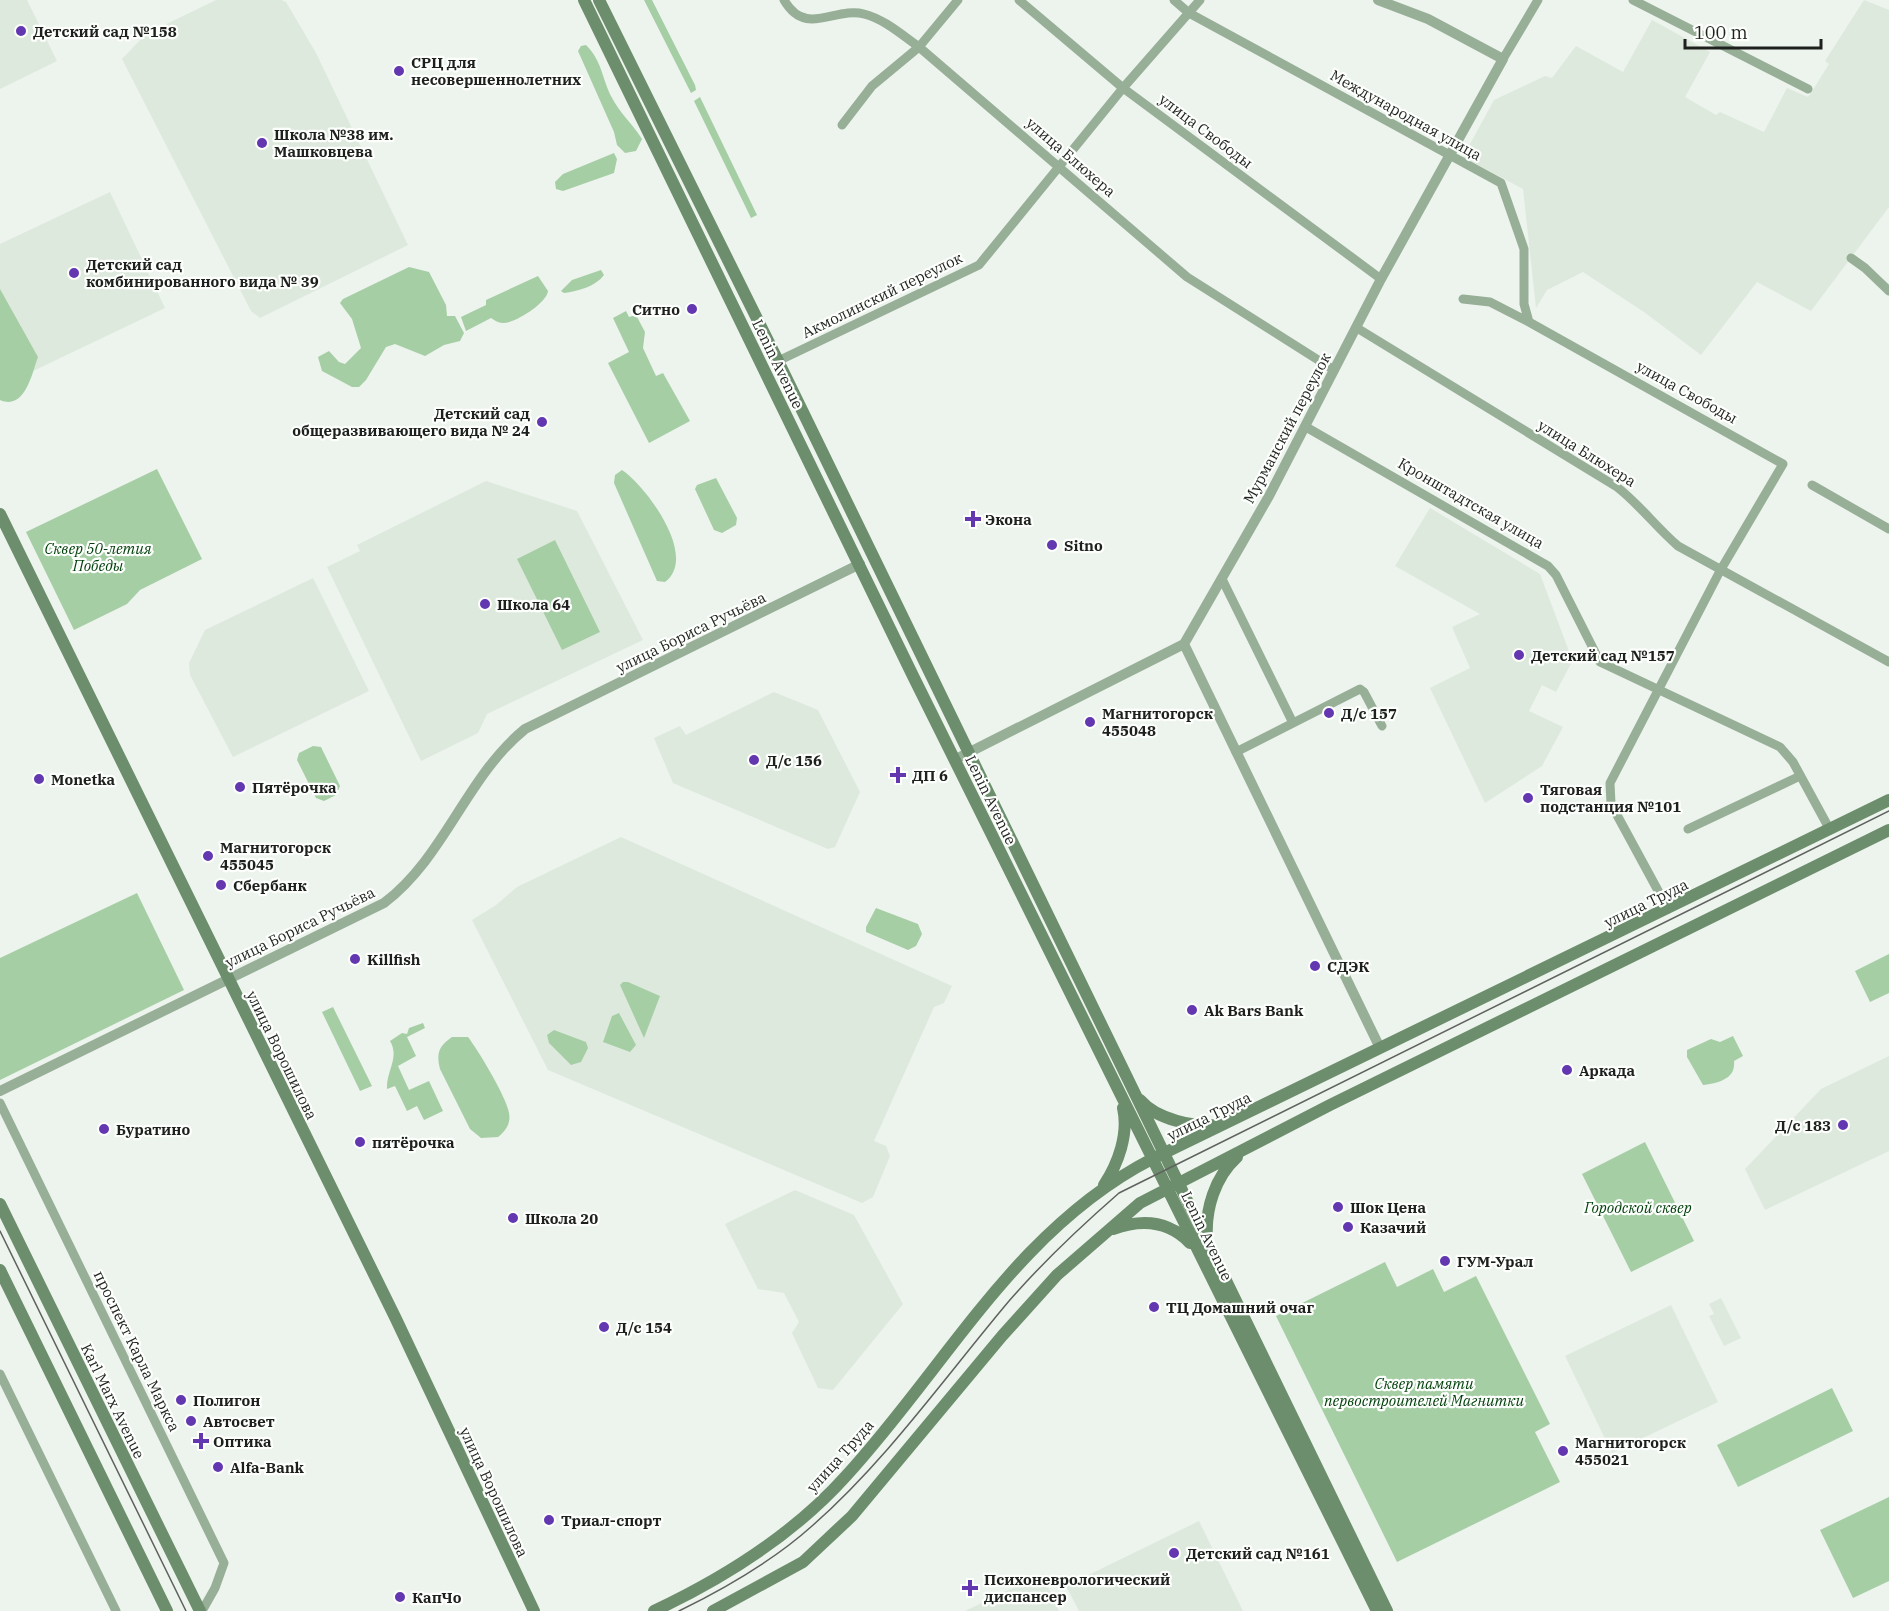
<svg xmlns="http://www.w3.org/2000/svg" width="1889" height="1611" viewBox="0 0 1889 1611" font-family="'IBM Plex Serif',serif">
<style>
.built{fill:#dee9dd}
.green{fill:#a6cea5}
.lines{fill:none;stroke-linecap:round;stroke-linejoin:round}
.minor{stroke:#97af97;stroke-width:9}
.tertiary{stroke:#97af97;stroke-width:10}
.secondary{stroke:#6c8e6c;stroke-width:12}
.tram{stroke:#5f625f;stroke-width:1.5}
.poi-dot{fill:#6237af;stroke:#fdfffd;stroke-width:2}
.labels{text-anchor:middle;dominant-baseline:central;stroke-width:4.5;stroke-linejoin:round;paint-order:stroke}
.poi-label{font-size:15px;font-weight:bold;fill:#1e201e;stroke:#fdfffd;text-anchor:start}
.street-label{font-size:15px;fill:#1e201e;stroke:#fdfffd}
.park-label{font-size:15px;font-style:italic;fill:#013f0a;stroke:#fdfffd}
</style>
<rect width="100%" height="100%" fill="#edf3ed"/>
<!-- built -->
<path class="built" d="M0,0H27L57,61L0,89Z
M216,0H281L286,2L316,53L408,245L260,318L251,311L122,59L146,34Z
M1864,0L1889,10V207L1811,311L1757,282L1701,355L1644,312L1583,272L1547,290L1536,308L1523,189L1463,157L1494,100L1545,76L1552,78L1576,46L1623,72L1652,20L1710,52L1685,97L1716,115L1720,112L1764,132L1787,88L1808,97L1811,93L1829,64L1825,61Z
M110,192L165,308L33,371L0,302V244Z
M486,481L577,511L643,640L487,714L478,733L421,761L327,567L360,551L357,545Z
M1430,508L1540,574L1570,654L1575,656L1556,692L1542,685L1529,711L1563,727L1542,766L1485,803L1430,688L1470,668L1452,627L1480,614L1395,566Z
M313,578L369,691L233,757L190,675L189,663L205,630Z
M774,692L818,710L860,792L835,847L828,849L673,783L654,738L680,726L686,735Z
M621,837L952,986L944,1003L934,1007L874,1141L886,1146L890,1156L873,1197L862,1203L548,1070L472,920L496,905L517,887Z
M1889,1056V1151L1765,1210L1745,1169L1821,1089Z
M795,1190L854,1215L903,1304L833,1390L818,1388L792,1333L799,1322L784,1293L758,1289L725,1224Z
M1721,1298L1741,1338L1724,1346L1709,1316L1714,1314L1709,1304Z
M1671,1305L1718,1402L1612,1453L1565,1356Z
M1199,1521L1243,1611H1079L1066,1586Z
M1042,1574L1059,1611H965Z"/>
<!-- green -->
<path class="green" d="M644,0H652L695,85L696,90L691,93Z
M586,45C602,61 602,78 611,96C620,114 632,123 642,139L636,151L625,153L617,145L614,132L578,51L581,46Z
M700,97L757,215L751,218L694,101Z
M614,153L617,159L614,173L563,191L556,189L555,182L563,174Z
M409,267L429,272L446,305L447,316H455L464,333L460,341L444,345L425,356L395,344L386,347L366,380L359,387H352L322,371L318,357L329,351L339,362L345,364L361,348L352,319L340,303L343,299Z
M601,270L604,275C595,287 578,291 564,293L561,291L572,280Z
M538,276L548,291C547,303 515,323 504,323C499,323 495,321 491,318L466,331L461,317L486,305V300Z
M0,289L38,357C32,373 25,411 0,400Z
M626,311L629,317L636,315L645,332L643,348L656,376L663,373L690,421L649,443L608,363L629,352L613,318Z
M157,469L202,559L140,590L127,604L74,630L26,532Z
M622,470C646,486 699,557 665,582L657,581L614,483L615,475Z
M716,478L737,518L736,525L722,533L714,530L695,489L697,485Z
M555,540L600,632L562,650L517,559Z
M313,746L321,747L340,786L336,795L324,801L316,798L297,760L299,753Z
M137,893L184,990L0,1080V958Z
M876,908L918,924L922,934L916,946L908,950L866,932V927Z
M1889,954V993L1870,1002L1855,971Z
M623,982H628L660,996L644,1038L620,985Z
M333,1007L372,1086L360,1091L322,1012Z
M619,1013L636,1045L630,1052L603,1042L612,1016Z
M423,1023L425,1028L407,1037L416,1056L398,1066L409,1090L429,1081L443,1111L424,1120L417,1106L407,1111L395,1086L387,1089C386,1071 400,1058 390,1041L402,1033L407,1034L409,1028Z
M554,1030L586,1042L588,1048L581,1062L571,1065L549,1043L547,1035Z
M1733,1036L1743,1056L1734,1061C1736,1079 1718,1083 1703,1085L1687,1057V1050L1711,1039L1720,1042Z
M452,1037H468C478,1050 507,1098 509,1113C511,1123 506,1131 498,1137L481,1138L470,1129L440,1069C436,1053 439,1046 452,1037Z
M1645,1142L1694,1241L1631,1272L1582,1174Z
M1385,1262L1397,1287L1433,1269L1444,1292L1476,1276L1550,1424L1535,1432L1560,1482L1397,1562L1276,1316Z
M1832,1388L1853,1431L1738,1487L1717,1445Z
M1889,1497V1581L1853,1598L1820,1530Z"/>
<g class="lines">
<!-- minor -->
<path class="minor" d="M784,0C806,38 835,6 864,14C884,19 902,35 919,47L1187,277L1334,370
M1019,0L1123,88L1381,279
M1174,0L1189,13L1501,183L1524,249V304L1529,322
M1633,0L1808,89
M1503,59L1538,0
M842,125L872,86L919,47L958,0
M1851,258L1865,268L1889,291
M1463,299L1490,302L1529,322L1783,464L1720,571L1610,783L1611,804L1668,909
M1357,328L1617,487C1639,504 1656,527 1678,546L1889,662
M778,361L979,265L1123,88L1200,0
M1306,427L1548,566L1556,575L1600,662L1780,747L1793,762L1830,830
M1812,485L1889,529
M1222,579L1293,723
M1236,752L1360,689L1364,692L1382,726
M1688,829L1800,776
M0,1103L224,1563L215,1588L202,1611
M0,1374L116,1611"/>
<!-- tertiary -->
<path class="tertiary" d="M1184,644L1380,1048
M954,760L1184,644L1269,496L1381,279L1503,59L1428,19L1378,0
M0,1091L384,903C445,857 466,777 525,729L860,564"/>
<!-- secondary -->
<path class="secondary" d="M584,0L914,678L1377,1611
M599,0L778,361L1387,1611
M0,514L396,1319L534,1611
M1140,1100C1157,1120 1194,1127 1218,1125
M1104,1185C1118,1164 1129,1134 1123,1108
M0,1204L200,1611
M1113,1229C1141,1219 1168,1220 1190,1243
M1207,1239C1205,1209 1215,1177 1237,1157
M0,1270L167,1611
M654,1611C724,1578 794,1534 846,1476C946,1367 1016,1229 1152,1159L1889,800
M713,1611L803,1562L852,1516L1002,1336L1057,1275L1140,1203L1330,1105L1889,830"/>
<!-- tram -->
<path class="tram" d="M0,1231L186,1611
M679,1611C726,1588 773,1561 812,1526C887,1460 945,1377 1009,1301C1043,1262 1080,1227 1119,1193L1889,811"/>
</g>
<!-- markers -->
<g class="poi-dot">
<circle cx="21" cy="31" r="6"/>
<circle cx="399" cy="71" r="6"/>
<circle cx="262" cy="143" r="6"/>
<circle cx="74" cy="273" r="6"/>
<circle cx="692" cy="309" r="6"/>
<circle cx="542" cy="422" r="6"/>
<path d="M970 510h6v6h6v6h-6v6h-6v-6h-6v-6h6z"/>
<circle cx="1052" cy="545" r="6"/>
<circle cx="485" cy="604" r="6"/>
<circle cx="1519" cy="655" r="6"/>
<circle cx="1329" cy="713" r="6"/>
<circle cx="1090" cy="722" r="6"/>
<circle cx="754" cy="760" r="6"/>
<path d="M895 766h6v6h6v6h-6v6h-6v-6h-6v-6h6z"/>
<circle cx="39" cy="779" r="6"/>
<circle cx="240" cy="787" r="6"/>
<circle cx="1528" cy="798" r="6"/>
<circle cx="208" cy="856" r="6"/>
<circle cx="221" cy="885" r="6"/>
<circle cx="355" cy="959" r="6"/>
<circle cx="1315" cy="966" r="6"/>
<circle cx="1192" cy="1010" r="6"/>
<circle cx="1567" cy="1070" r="6"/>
<circle cx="1843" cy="1125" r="6"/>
<circle cx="104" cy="1129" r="6"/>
<circle cx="360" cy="1142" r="6"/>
<circle cx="1338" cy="1207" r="6"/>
<circle cx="513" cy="1218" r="6"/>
<circle cx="1348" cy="1227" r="6"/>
<circle cx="1445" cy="1261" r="6"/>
<circle cx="1154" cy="1307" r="6"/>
<circle cx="604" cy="1327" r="6"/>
<circle cx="181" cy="1400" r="6"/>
<circle cx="191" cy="1421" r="6"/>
<path d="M198 1432h6v6h6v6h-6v6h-6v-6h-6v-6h6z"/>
<circle cx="1563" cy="1451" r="6"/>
<circle cx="218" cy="1467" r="6"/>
<circle cx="549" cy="1520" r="6"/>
<circle cx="1174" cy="1553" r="6"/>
<path d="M967 1579h6v6h6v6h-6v6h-6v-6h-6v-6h6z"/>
<circle cx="400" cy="1597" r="6"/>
</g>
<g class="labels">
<!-- poi labels -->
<g class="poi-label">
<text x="33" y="31">Детский сад №158</text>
<text x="411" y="62">СРЦ для<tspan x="411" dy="17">несовершеннолетних</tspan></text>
<text x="274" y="134">Школа №38 им.<tspan x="274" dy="17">Машковцева</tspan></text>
<text x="86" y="264">Детский сад<tspan x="86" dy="17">комбинированного вида № 39</tspan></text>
<text x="680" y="309" text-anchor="end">Ситно</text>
<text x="530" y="413" text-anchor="end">Детский сад<tspan x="530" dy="17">общеразвивающего вида № 24</tspan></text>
<text x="985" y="519">Экона</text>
<text x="1064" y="545">Sitno</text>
<text x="497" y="604">Школа 64</text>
<text x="1531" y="655">Детский сад №157</text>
<text x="1102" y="713">Магнитогорск<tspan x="1102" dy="17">455048</tspan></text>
<text x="1341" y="713">Д/с 157</text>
<text x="766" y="760">Д/с 156</text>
<text x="912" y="775">ДП 6</text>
<text x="51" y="779">Monetka</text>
<text x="252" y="787">Пятёрочка</text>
<text x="1540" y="789">Тяговая<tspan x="1540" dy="17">подстанция №101</tspan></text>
<text x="220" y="847">Магнитогорск<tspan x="220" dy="17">455045</tspan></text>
<text x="233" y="885">Сбербанк</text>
<text x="367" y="959">Killfish</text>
<text x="1327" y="966">СДЭК</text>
<text x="1204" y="1010">Ak Bars Bank</text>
<text x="1579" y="1070">Аркада</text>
<text x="1831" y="1125" text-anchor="end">Д/с 183</text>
<text x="116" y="1129">Буратино</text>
<text x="372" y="1142">пятёрочка</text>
<text x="1350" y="1207">Шок Цена</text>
<text x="525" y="1218">Школа 20</text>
<text x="1360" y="1227">Казачий</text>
<text x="1457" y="1261">ГУМ-Урал</text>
<text x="1166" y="1307">ТЦ Домашний очаг</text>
<text x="616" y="1327">Д/с 154</text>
<text x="193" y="1400">Полигон</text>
<text x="203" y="1421">Автосвет</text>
<text x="213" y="1441">Оптика</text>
<text x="1575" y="1442">Магнитогорск<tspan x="1575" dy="17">455021</tspan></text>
<text x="230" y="1467">Alfa-Bank</text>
<text x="561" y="1520">Триал-спорт</text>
<text x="1186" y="1553">Детский сад №161</text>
<text x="984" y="1579">Психоневрологический<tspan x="984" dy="17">диспансер</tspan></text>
<text x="412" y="1597">КапЧо</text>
</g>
<!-- street labels -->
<g class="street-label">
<text transform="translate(1406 115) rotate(29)">Международная улица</text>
<text transform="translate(1206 131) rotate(37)">улица Свободы</text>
<text transform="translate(1071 157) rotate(41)">улица Блюхера</text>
<text transform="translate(882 295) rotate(-26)">Акмолинский переулок</text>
<text transform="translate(778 364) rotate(64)">Lenin Avenue</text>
<text transform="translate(1687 392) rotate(29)">улица Свободы</text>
<text transform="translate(1287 428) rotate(-62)">Мурманский переулок</text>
<text transform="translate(1587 453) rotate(32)">улица Блюхера</text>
<text transform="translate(1471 503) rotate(30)">Кронштадтская улица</text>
<text transform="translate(691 632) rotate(-26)">улица Бориса Ручьёва</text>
<text transform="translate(991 800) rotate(64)">Lenin Avenue</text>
<text transform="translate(1646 903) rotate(-26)">улица Труда</text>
<text transform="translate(300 927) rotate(-26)">улица Бориса Ручьёва</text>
<text transform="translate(282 1055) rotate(64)">улица Ворошилова</text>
<text transform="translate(1209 1116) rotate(-26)">улица Труда</text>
<text transform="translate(1207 1236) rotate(64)">Lenin Avenue</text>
<text transform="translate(137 1351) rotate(64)">проспект Карла Маркса</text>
<text transform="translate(113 1401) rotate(64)">Karl Marx Avenue</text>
<text transform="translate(840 1456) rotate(-48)">улица Труда</text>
<text transform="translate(494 1492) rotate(65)">улица Ворошилова</text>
</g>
<!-- park labels -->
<g class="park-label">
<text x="98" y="548">Сквер 50-летия<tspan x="98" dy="17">Победы</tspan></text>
<text x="1638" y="1207">Городской сквер</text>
<text x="1424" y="1383">Сквер памяти<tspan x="1424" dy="17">первостроителей Магнитки</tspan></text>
</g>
</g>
<!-- scale -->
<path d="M1685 39v9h136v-9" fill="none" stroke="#1e201e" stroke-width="3"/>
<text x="1694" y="39" font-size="18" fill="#1e201e" stroke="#fdfffd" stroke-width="4.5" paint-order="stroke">100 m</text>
</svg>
